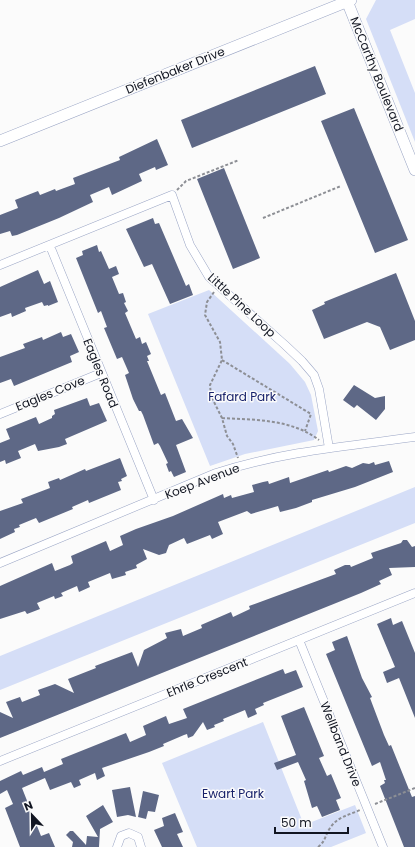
<svg xmlns="http://www.w3.org/2000/svg" width="415" height="847" viewBox="0 0 415 847" font-family="Poppins,sans-serif">
<style>
.green{fill:#d5def7}
.building{fill:#5e6886}
.lines{fill:none;stroke-linecap:round;stroke-linejoin:round}
.minor-casing{stroke:#9aa5c5;stroke-width:9}
.secondary-casing{stroke:#9aa5c5;stroke-width:12}
.path{stroke:#8d8f95;stroke-width:2;stroke-dasharray:3 2;stroke-linecap:butt}
.minor{stroke:#fff;stroke-width:8}
.secondary{stroke:#fff;stroke-width:11}
.labels{text-anchor:middle;dominant-baseline:central;stroke-width:3;stroke-linejoin:round;paint-order:stroke}
.street-label{font-size:12px;fill:#111521;stroke:#fbfbfb}
.park-label{font-size:12px;fill:#17216a;stroke:#fbfbfb}
</style>
<rect width="100%" height="100%" fill="#fbfbfb"/>
<!-- green -->
<path class="green" d="M376,0H415V19L390,30L415,93V142L366,19Z
M209,290L290,364L305,382L311,395L318,431L314,440L245,454L210,466L148,314Z
M415,487V523L0,690V656Z
M263,722L304,825L355,805L366,833L331,847H197L162,763Z"/>
<!-- building -->
<path class="building" d="M315,66L326,94L192,148L181,120Z
M354,108L408,240L375,253L321,121Z
M157,139L168,165L156,170L155,167L139,174L142,181L112,195L109,187L90,195L93,202L59,218L17,235L12,236L10,231L0,234V215L18,208L15,200L38,191L40,195L55,189L56,191L75,184L73,178L120,160L119,157Z
M224,168L260,258L233,269L197,179Z
M153,218L155,224L159,223L186,286L189,284L193,295L170,304L152,264L144,267L126,229Z
M97,245L99,252L101,251L109,269L116,266L119,274L112,277L119,294L123,293L126,302L124,303L128,311L125,313L136,339L140,337L142,344L146,342L151,354L147,356L149,361H147L161,395L165,393L176,421L182,419L193,438L176,445L186,472L174,477L171,471L169,472L166,464L168,463L160,446L158,443L154,445L143,415L141,411H139L133,399L125,375L129,373L122,357L117,359L104,328L107,327L101,311L98,313L76,258L83,255L82,251Z
M38,270L44,284L50,281L58,302L48,306V305L44,306L42,302L25,308L26,311L12,317L11,313L0,317V287Z
M396,273L415,321V340L390,350L380,327L367,322L324,339L312,310L325,304L324,302Z
M61,332L63,337L71,334L79,352L70,356L72,362L14,386L11,379L0,383V357L25,348L23,344L42,337L43,340Z
M354,385L375,398L385,396V409L376,420L357,405L354,408L343,400Z
M87,398L90,406L99,403L107,421L65,439L67,444L59,447L38,451L35,444L18,451L21,458L6,464L5,460L0,462V443L10,439L6,429L36,417L39,424L52,418V416L55,414L54,410Z
M120,458L127,476L121,479L122,481L118,482L121,490L89,503L88,500L72,507L73,509L39,523L36,518L19,525L20,527L14,529L15,532L0,539V511L23,503L21,499L50,488L48,482L59,478L60,480L85,469L86,471Z
M389,461L393,472L355,487L312,500V502L296,508L280,512L278,506L251,514L247,511L218,522L223,534L212,539L210,535L187,544L184,538L169,545L166,553L159,555L143,549L147,559L136,565L137,568L125,572L126,575L112,579L110,573L88,582L90,587L79,592L77,586L61,593L63,596L55,599L54,596L37,603L40,609L27,614L25,611L0,619V586L52,563L55,571L70,565L73,563L71,556L106,541L110,551L123,545L120,536L136,529L173,516L223,494L224,498L231,495L232,498L254,492L252,485L263,482L268,481L269,484L289,477L290,483L328,470L329,472L346,466L352,468L363,463L369,464L374,462L375,465Z
M403,540H407L412,547L415,546V567L389,568L392,575L379,581L381,584L361,593L0,738V712L13,718L6,702L20,697L22,702L40,695L38,690L55,684L74,693L68,679L96,668L95,666L132,652L138,667L144,650L167,638L165,633L181,629L183,636L202,628L201,625L231,612L233,617L250,609L249,606L336,574L334,570L345,565H350L351,567L373,558L371,553L401,543Z
M391,618L393,625L402,621L415,653V718L399,678L387,683L383,672L395,667L377,624Z
M347,636L362,678L372,697L370,698L384,735L389,746L391,745L412,797L415,796V847H404L380,786L385,783L384,780H386L380,762L372,766L326,654L335,650L332,642Z
M283,669L285,674L296,670L303,687L263,703L264,705L255,709L257,714L248,718L245,710L223,719L224,721L214,725L215,727L207,730L203,722L193,736L188,738L187,734L184,735L163,744L164,746L149,752L102,768L105,776L97,780L95,773L79,780L81,785L74,788L71,782L50,790L45,778L22,788L41,836L49,833L55,847H20L5,808L13,804L7,790L0,794V781L21,771L23,775L42,767L44,772L63,764L61,759L126,733L130,742L146,735L143,726L166,716L169,724L187,718L183,709Z
M304,707L324,756L319,758L327,776L331,774L341,798L336,800L340,810L322,817L317,806L312,808L304,781L306,780L298,762L277,770L274,763L296,755L281,716Z
M130,787L136,817L128,815L117,817L112,790Z
M143,791L159,795L155,812L148,811L146,819L138,817Z
M103,805L113,822L100,829L99,847H72L73,842L66,835L70,831H73L86,845L87,836L98,837L86,816Z
M175,813L183,832L177,834L183,847H162L154,830L164,826L162,818Z"/>
<g class="lines">
<!-- minor casing -->
<g class="minor-casing">
<path id="minor" d="M50,246L154,500
M0,265L172,195L190,245L209,277L285,345L302,361L314,375L319,389L329,448
M0,414L101,373
M0,563L216,473C280,452 348,446 415,437
M299,640L383,847
M0,761L415,593
M117,847L121,836L129,833L138,837L141,847"/>
</g>
<!-- secondary casing -->
<g class="secondary-casing">
<path id="secondary" d="M347,1L415,170
M0,141L351,0"/>
</g>
<!-- path -->
<path class="path" d="M177,190L186,181L239,160
M263,218L341,186
M214,292L207,302L205,315L220,342L222,360L210,385L211,396L222,418L227,436L233,444L238,458
M222,360L311,414L305,431
M222,418C256,420 291,419 319,440
M375,804L415,788
M318,847C326,841 325,835 330,828C337,817 349,815 360,810"/>
<!-- minor -->
<use href="#minor" class="minor"/>
<!-- secondary -->
<use href="#secondary" class="secondary"/>
</g>
<g class="labels">
<!-- street labels -->
<g class="street-label">
<text transform="translate(175 70) rotate(-22)">Diefenbaker Drive</text>
<text transform="translate(377 74) rotate(68)">McCarthy Boulevard</text>
<text transform="translate(242 305) rotate(43)">Little Pine Loop</text>
<text transform="translate(101 373) rotate(68)">Eagles Road</text>
<text transform="translate(50 393) rotate(-22)">Eagles Cove</text>
<text transform="translate(202 481) rotate(-21)">Koep Avenue</text>
<text transform="translate(207 677) rotate(-22)">Ehrle Crescent</text>
<text transform="translate(341 744) rotate(68)">Wellband Drive</text>
</g>
<!-- park labels -->
<g class="park-label">
<text x="242" y="396">Fafard Park</text>
<text x="233" y="793">Ewart Park</text>
</g>
</g>
<!-- north arrow -->
<g transform="translate(32 815) rotate(338)" stroke="#fbfbfb" stroke-width="3" paint-order="stroke">
<path d="M0-3L7 15L0 10L-7 15Z" fill="#111521"/>
<text y="-6" font-size="11" font-weight="bold" text-anchor="middle" fill="#111521">N</text>
</g>
<!-- scale -->
<path d="M275 827v6h73v-6" fill="none" stroke="#111521" stroke-width="2"/>
<text x="281" y="827" font-size="12" fill="#111521" stroke="#fbfbfb" stroke-width="3" paint-order="stroke">50 m</text>
</svg>
